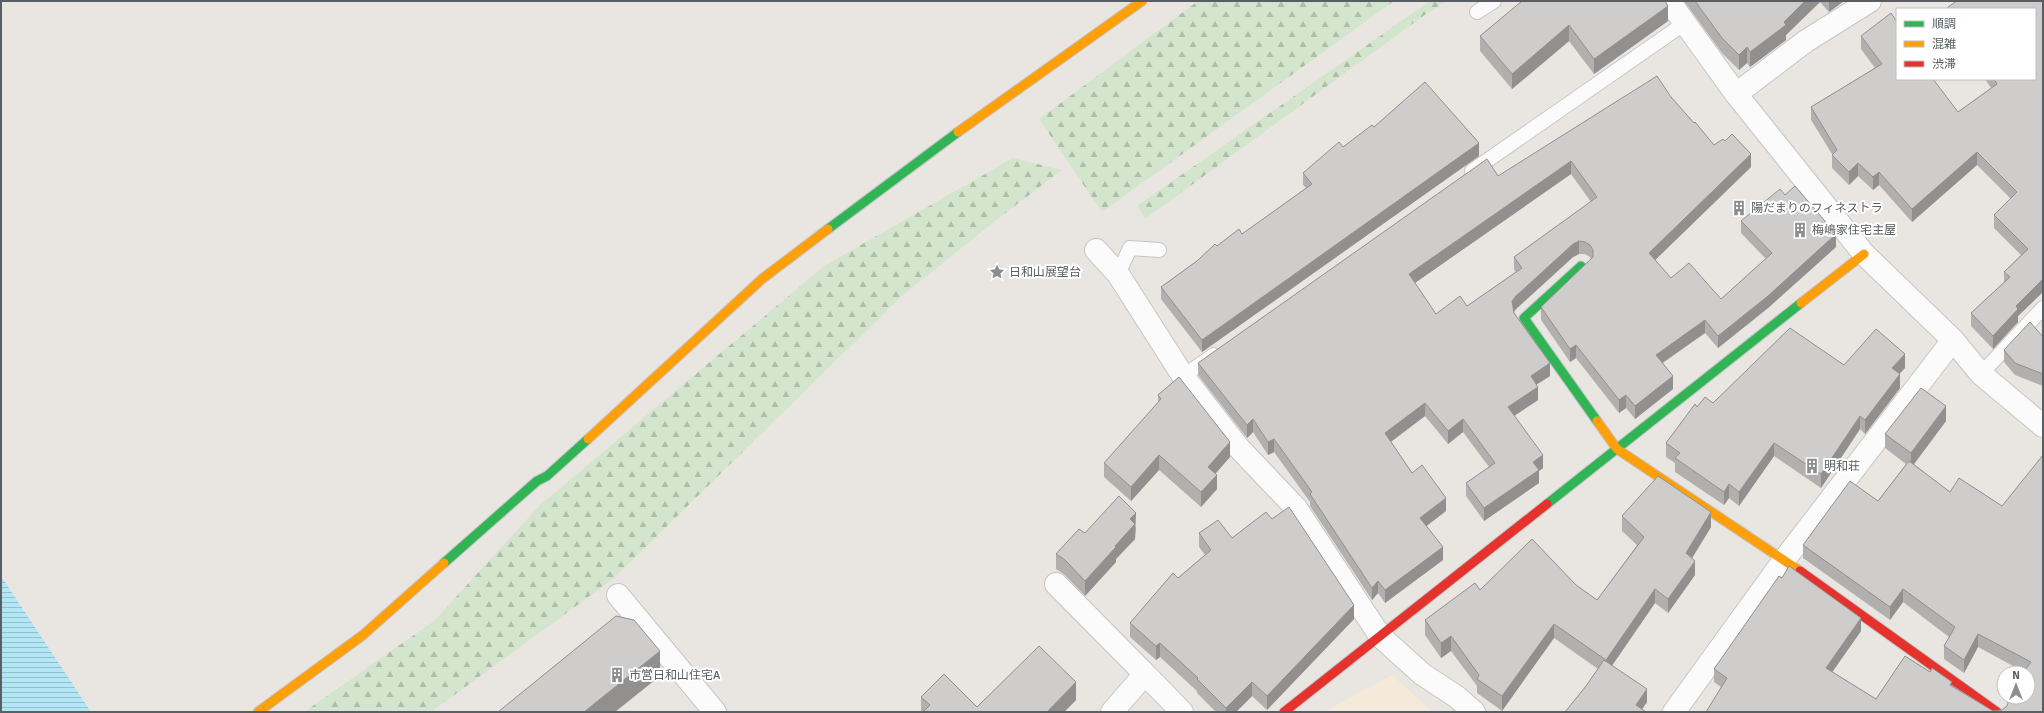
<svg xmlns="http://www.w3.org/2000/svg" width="2044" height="713" viewBox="0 0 2044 713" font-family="Signika,'Noto Sans JP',sans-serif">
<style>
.commercial{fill:#f5e9d9}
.forest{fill:url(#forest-firs)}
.water{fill:url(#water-rules)}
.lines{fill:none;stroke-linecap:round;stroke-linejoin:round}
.lane-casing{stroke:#c5c5c4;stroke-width:16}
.street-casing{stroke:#c5c5c4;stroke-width:24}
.fast-casing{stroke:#c4c5c4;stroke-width:11}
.slow-casing{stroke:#c4c5c4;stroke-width:11}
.jam-casing{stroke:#c4c5c4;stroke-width:11}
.lane{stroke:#fcfbfb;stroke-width:14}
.street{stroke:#fcfbfb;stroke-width:22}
.fast{stroke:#30b455;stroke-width:9}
.slow{stroke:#ff9f0a;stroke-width:9}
.jam{stroke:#e5322d;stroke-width:9}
.wall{fill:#b2b0af;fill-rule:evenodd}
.shaded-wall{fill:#91908e}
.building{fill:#cfcdcb;stroke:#91908e;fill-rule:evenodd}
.labels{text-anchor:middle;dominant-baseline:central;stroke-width:4;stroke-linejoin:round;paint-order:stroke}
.poi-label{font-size:12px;fill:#585e61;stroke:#fff;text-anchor:start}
</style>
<defs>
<pattern id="forest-firs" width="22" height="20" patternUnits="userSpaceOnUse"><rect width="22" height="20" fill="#d4e5cd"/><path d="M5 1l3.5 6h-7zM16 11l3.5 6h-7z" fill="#afbdaa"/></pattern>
<pattern id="water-rules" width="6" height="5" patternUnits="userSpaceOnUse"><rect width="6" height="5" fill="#b3e7f6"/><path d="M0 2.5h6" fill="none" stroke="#94becb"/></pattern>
</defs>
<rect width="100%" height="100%" fill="#e9e6e2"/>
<!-- commercial -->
<path class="commercial" d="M1392,675L1433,712H1324Z"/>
<!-- forest -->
<path class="forest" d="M1198,1H1394L1102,212L1039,119Z
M1430,1H1447L1426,14L1145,219L1137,206Z
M1013,158L1062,170L1004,214L903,295L613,579L431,712H304L434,621L540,505L824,266Z"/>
<!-- water -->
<path class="water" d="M1,576L91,712H1Z"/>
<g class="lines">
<!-- lane casing -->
<g class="lane-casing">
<path id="lane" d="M1477,12L1494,1
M1472,171L1685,23
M1118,274L1130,248L1159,250
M1981,374L2043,308
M1183,376L1214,355"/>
</g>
<!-- street casing -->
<g class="street-casing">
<path id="street" d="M1669,1L1736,94L1864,254L1953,340L1981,374L2043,426
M1736,94L1806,41L1870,1
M1096,250L1118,274L1183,376L1238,447L1296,508L1380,636L1422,674L1457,697L1474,712
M1056,584L1145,674L1112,712
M618,595L715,712
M1145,674L1182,712
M1674,712L1784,560L1953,340"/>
</g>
<!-- fast casing -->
<g class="fast-casing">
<path id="fast" d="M828,229L958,132
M1581,266L1524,318L1597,421
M1547,504L1801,303
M444,563L537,481L547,476L588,439"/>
</g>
<!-- slow casing -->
<g class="slow-casing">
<path id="slow" d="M958,132L1142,1
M1801,303L1864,254
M1597,421L1617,449L1800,571
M588,439L762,279L828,229
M258,712L363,635L444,563"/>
</g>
<!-- jam casing -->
<g class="jam-casing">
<path id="jam" d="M1800,571L1997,712
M1284,712L1547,504"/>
</g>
<!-- lane -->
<use href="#lane" class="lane"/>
<!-- street -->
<use href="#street" class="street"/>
<!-- fast -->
<use href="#fast" class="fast"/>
<!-- slow -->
<use href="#slow" class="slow"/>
<!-- jam -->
<use href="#jam" class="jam"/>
</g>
<!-- wall -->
<path class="wall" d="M1522,1L1668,21L1594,74L1569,41L1512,89L1480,51V36Z
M1684,1H1844L1829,12L1820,2L1786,35V40L1750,67L1747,63L1739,70L1722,53Z
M2043,1V292L2018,316V322L1993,349L1971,326V313L2004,282V272L2021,255L1994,228V215L2011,199L1977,165L1912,222L1879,185L1873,190L1858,176L1849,185L1832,168V154L1811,120V107L1875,68L1861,49V36L1897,79L1958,112L1991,88L1985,79H2035V9H1948V7Z
M1671,97L1714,145L1751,167L1655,260L1671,278L1721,299L1766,259L1741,233V221L1785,195L1836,247L1768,308L1718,348L1705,333L1663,363L1673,389L1635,419L1626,408L1619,413L1576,358L1570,362L1541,320V307L1591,259L1590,257L1585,254H1579L1573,257L1516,309L1514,312L1550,376L1536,385L1538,400L1514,416L1543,468L1539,471V483L1484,521L1466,496V483L1489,467L1463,432L1448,444L1425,416L1391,442L1412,473L1446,511L1426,526L1443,560L1385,603L1378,593L1372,600L1310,506V502L1274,452L1268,455L1253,432L1247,438L1198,375V363L1498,176ZM1571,174L1591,202L1514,257V270L1516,272L1467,306L1436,314L1415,283Z
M1374,127L1479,156L1202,352L1161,299V287L1217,246L1242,234L1306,188L1303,185V173L1343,147Z
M2043,337V386L2015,375L2004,362V350Z
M1844,365L1905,368L1899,373L1900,388L1865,434L1860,429L1821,488L1774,456L1739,506L1729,498L1724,505L1675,472V463L1666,457V443L1697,407Z
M1158,395L1230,457L1216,473L1217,489L1201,507L1159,470L1131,501L1104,477V463L1158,403Z
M1946,421L1914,464L1950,492L2002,506L2043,712H1706L1721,687L1714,682V669L1861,631L1832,672L1876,699L1952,685L1993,711L2002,710L2007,706L2009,703V697H2028L2024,672L1978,647L1964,673L1944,659V646L1949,637L1903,602L1890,620L1803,558V545L1878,501L1906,464L1885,448V434Z
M1622,516L1711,527L1692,558L1695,575L1668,613L1655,603L1612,666L1647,702L1642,709L1586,686L1598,669L1554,638L1502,711L1477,693V686L1451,651L1441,658L1425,635V620L1480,590L1576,585L1597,600L1637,545L1622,531Z
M1272,519L1354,619L1267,710L1252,696L1236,712H1216L1197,693V691L1160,657L1156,660L1130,637V623L1178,578L1205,555L1199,547V533L1232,538Z
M1136,527L1135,539L1116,559V562L1085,596L1065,575L1056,569V554L1085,533Z
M921,697L977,707L1076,700L1064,712H921Z"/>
<!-- shaded-wall -->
<path class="shaded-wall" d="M1805,1H1820V2L1786,35V40L1750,67V52L1784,22Z
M1829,1H1844L1829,12Z
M1668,6V21L1594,74V59Z
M1569,25V41L1512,89V74Z
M1747,47V63L1739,70V55Z
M1479,143V156L1202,352V340Z
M1977,152V165L1912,222V209Z
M1751,154V167L1649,266V253Z
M1571,161V174L1409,287V274Z
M1858,163V176L1849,185V172Z
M1879,172V185L1873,190V177Z
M1836,234V247L1768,308L1718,348V336Z
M1579,241V254L1573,257L1516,309L1512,314V301L1516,296L1573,244Z
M2043,279V292L2018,316V322L1993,349V336L2016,306Z
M1705,320V333L1656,367V355Z
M1576,345V358L1570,362V349Z
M1905,354V368L1892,382V368Z
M1550,363V376L1531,388V376Z
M1900,374V388L1865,434V420Z
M1673,376V389L1635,419V406Z
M1538,387V400L1508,420V407Z
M1626,395V408L1619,413V400Z
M1425,403V416L1385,446V433Z
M1946,406V421L1911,468V453Z
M1860,416V429L1821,488V474Z
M1253,419V432L1247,438V425Z
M1463,419V432L1448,444V431Z
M1274,439V452L1268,455V442Z
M1230,442V457L1208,482V467Z
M1774,443V456L1739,506V492Z
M1159,455V470L1131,501V487Z
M1543,455V468L1539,471V483L1484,521V508L1533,462Z
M1217,475V489L1201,507V492Z
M1729,484V498L1724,505V492Z
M1446,498V511L1420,531V518Z
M1711,512V527L1686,568V553Z
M1136,513L1135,539L1116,559V562L1085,596V581L1115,546L1130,519Z
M1443,547V560L1385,603V590Z
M1695,561V575L1668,613V599Z
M1378,581V593L1372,600V588Z
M1655,589V603L1606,674V660Z
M1903,589V602L1890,620V607Z
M1354,605V619L1267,710V696Z
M1861,618V631L1826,681V668Z
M1554,624V638L1502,711V696Z
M1978,634V647L1964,673V660Z
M1451,636V651L1441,658V643Z
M1160,643V657L1156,660V646Z
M660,651V676L615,712H584Z
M1076,682V700L1064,712H1047Z
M1252,682V696L1236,712H1226V708Z
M1647,689V702L1640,712L1636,705Z"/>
<!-- building -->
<path class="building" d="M1522,1H1665L1668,6L1594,59L1569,25L1512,74L1480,36Z
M1695,1H1805L1784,22L1786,25L1750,52L1747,47L1739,55L1722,38Z
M1957,1H2043V279L2016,306L2018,309L1993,336L1971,313L2010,277L2004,272L2028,249L1994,215L2017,192L1977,152L1912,209L1879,172L1873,177L1858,163L1849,172L1832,155L1837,150L1811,107L1882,64L1861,36L1891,13L1897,22V79H1933L1958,112L1997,84L1994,79H2035V9H1949L1948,7Z
M1657,76L1671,97L1694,123L1695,122L1714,145L1723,139L1725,141L1732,134L1751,154L1649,253L1671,278L1689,263L1721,299L1772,253L1741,221L1780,189L1785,195L1795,186L1836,234L1768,296L1718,336L1705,320L1656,355L1673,376L1635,406L1626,395L1619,400L1576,345L1570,349L1541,307L1593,257V250L1590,245L1585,242L1579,241L1573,244L1516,296L1512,301L1514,313L1550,363L1531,376L1538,387L1508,407L1543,455L1533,462L1539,470L1484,508L1466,483L1495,463L1463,419L1448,431L1425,403L1385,433L1412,473L1422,465L1446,498L1420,518L1443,547L1385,590L1378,581L1372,588L1310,494L1312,492L1274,439L1268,442L1253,419L1247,425L1198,363L1487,159L1498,176ZM1571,161L1597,197L1514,257L1522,268L1467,306L1460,296L1436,314L1409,274Z
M1425,82L1479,143L1202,340L1161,287L1197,261L1215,244L1217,246L1239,229L1242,234L1312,184L1303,173L1339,142L1343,147L1372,125L1374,127Z
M2030,322L2043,337V374L2015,363L2004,350Z
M1790,328L1844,365L1876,329L1905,354L1892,368L1900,374L1865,420L1860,416L1821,474L1774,443L1739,492L1729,484L1724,492L1675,458L1680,453L1666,443L1695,404L1697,407L1705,397L1713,403Z
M1179,377L1230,442L1208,467L1217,475L1201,492L1159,455L1131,487L1104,463L1161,399L1158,395Z
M1921,388L1946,406L1911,453L1885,434Z
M2043,455V712H1706L1727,678L1714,669L1779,576L1782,578L1789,566L1861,618L1826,668L1876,699L1905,656L1930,672L1932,668L1952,682L1950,685L1993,711L2002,710L2007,706L2009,700V697H2028V673H2023L2031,662L1978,634L1964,660L1944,646L1955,627L1903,589L1890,607L1803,545L1850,481L1878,501L1909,461L1950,492L1959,478L2002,506Z
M1658,476L1711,512L1686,553L1695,561L1668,599L1655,589L1606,660L1554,624L1502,696L1477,679L1479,675L1451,636L1441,643L1425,620L1475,583L1480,590L1532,539L1576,585L1597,600L1644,537L1622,516Z
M1119,496L1136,513L1130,519L1135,524L1115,546L1116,547L1085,581L1065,560L1056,554L1079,529L1085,533Z
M1289,507L1354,605L1267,696L1252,682L1226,708L1197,679L1198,678L1160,643L1156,646L1130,623L1173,573L1178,578L1211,550L1199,533L1218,520L1232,538L1266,512L1272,519Z
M616,616L634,620L660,651L584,712H498Z
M1039,646L1076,682L1047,712H923L930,705L921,697L944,674L977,707Z
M1604,660L1647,689L1636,705L1646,712H1565L1586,686Z"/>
<!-- icons -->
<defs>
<g id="building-bare" transform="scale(1.2)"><path d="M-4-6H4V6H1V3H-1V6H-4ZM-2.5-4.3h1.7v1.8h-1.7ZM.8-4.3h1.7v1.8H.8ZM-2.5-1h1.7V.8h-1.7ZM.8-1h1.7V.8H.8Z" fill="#8b8e8e" stroke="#fff" stroke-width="2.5" paint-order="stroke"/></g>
<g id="sight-bare" transform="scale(1.2)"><path d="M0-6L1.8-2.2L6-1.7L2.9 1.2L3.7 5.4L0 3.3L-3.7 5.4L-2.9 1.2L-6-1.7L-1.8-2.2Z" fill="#8b8e8e" stroke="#fff" stroke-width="2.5" paint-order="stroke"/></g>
</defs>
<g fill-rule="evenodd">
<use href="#building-bare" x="1739" y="208"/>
<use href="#building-bare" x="1800" y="230"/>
<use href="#sight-bare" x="997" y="272"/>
<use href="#building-bare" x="1812" y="466"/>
<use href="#building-bare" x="617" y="675"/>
</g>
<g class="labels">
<!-- poi labels -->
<g class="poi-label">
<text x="1751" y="208">陽だまりのフィネストラ</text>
<text x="1812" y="230">梅嶋家住宅主屋</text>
<text x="1009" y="272">日和山展望台</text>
<text x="1824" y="466">明和荘</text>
<text x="629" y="675">市営日和山住宅A</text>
</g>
</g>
<!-- border -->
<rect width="2044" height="713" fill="none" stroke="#585e61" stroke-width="4"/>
<!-- legend -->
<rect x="1896" y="8" width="140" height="72" fill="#ffffff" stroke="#bcbfc0"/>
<rect x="1904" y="21" width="20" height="6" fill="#30b455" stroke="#bcbfc0"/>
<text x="1932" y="28" font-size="12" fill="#585e61">順調</text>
<rect x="1904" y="41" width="20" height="6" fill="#ff9f0a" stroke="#bcbfc0"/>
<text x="1932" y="48" font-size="12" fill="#585e61">混雑</text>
<rect x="1904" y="61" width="20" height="6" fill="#e5322d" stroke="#bcbfc0"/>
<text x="1932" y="68" font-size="12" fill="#585e61">渋滞</text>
<!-- north arrow -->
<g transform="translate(2016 685)"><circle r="19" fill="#ffffff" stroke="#bcbfc0"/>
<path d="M0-3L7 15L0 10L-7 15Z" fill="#8b8e8e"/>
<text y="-6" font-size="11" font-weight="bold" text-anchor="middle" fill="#585e61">N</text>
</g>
</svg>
